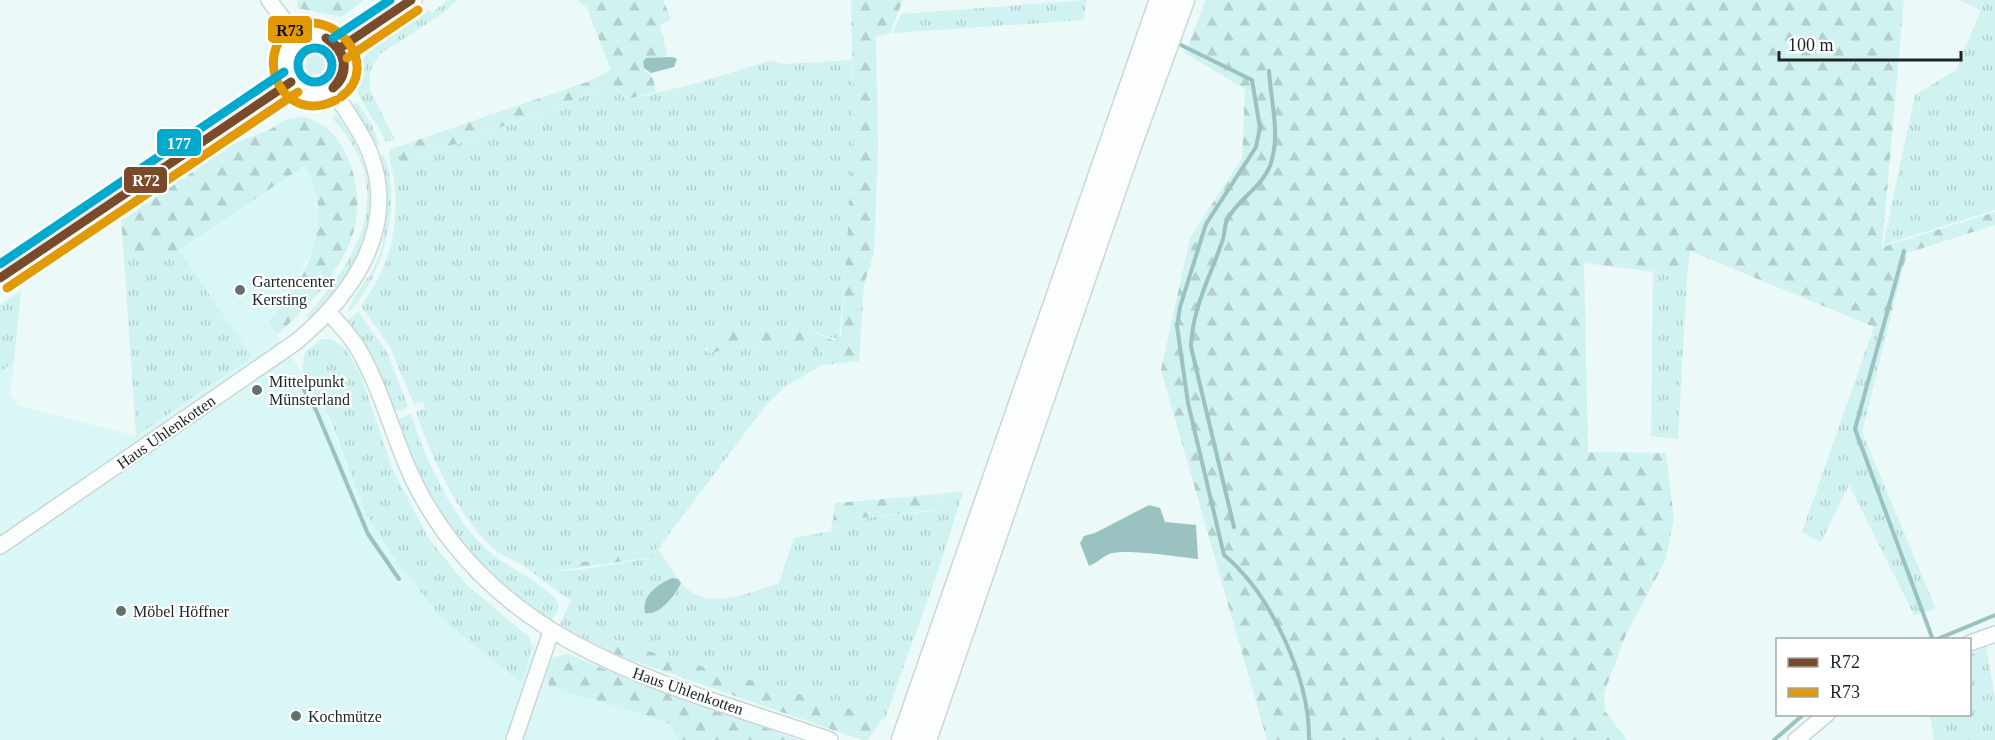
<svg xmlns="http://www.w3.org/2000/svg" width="1995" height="740" viewBox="0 0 1995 740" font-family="'Times New Roman',serif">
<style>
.built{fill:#d9f7f6}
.grass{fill:url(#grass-tufts)}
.forest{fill:url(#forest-firs)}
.water{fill:#9ac2c1}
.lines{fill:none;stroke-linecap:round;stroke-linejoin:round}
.stream{stroke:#9ac2c1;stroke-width:4}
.minor-casing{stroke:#cad6d6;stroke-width:18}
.secondary-casing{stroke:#cad6d6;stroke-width:24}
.trunk-casing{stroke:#cad6d6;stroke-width:27}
.minor{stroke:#fcfefe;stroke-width:15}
.secondary{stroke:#fcfefe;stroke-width:21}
.trunk{stroke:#fcfefe;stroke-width:24}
.bus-1-casing{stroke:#fff;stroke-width:14}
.bus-2-casing{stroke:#fff;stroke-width:14}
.bus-3-casing{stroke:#fff;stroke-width:14}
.bus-1{stroke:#7a4b2a;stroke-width:9}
.bus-2{stroke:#e19904;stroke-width:9}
.bus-3{stroke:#00a9ce;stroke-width:9}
.poi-dot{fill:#637070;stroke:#fff;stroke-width:2}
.labels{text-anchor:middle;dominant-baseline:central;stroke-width:4.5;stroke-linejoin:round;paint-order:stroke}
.poi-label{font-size:16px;fill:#1a2626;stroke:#fff;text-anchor:start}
.street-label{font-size:16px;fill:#1a2626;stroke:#fff}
.line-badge{stroke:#fff;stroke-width:2}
.badge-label{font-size:16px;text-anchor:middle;font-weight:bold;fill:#fff}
.pale-badge-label{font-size:16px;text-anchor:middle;font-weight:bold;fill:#111}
</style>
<defs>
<pattern id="grass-tufts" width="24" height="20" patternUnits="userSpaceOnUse" patternTransform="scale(1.5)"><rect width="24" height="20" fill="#d0f2f1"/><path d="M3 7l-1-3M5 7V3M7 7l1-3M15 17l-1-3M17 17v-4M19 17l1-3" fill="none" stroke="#b2cfce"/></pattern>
<pattern id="forest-firs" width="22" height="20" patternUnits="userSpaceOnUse" patternTransform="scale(1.5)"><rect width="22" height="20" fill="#d0f2f1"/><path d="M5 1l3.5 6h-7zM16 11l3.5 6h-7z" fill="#b2cfce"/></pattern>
</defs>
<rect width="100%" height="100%" fill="#ebf9f8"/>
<!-- built -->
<path class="built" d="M304,165L318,193L320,209L316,242L294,288L268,322L321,402L365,512L395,559L442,619L520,682L532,646L687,719L679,740H0V372L14,362L10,395L18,406L136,436L252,357L179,250Z"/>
<!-- grass -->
<path class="grass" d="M448,0H457L443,13L380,54L370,71V90L395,140L386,142C380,128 359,100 357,89C349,47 405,30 429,10L432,13Z
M1086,0L1084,20L893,33L901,14Z
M1959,0H1995V210L1883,245L1915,95L1956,70L1981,10Z
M414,12L416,15L365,45L375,35Z
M301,21L344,29L346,30C335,36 309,29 298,23Z
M284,33C286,46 279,72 269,81L268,73Z
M308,41L325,43L338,56C344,78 326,95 304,88L291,70L294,52Z
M359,49L360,53L349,97L348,79Z
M852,60L854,134L852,201L839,340L808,330L750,331L735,325L716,344L707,346L705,351C731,348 803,337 824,354L822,365L783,388L766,405L658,549L555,567L529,568C557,580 629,558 664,558L678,579L675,578L646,601L644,611L649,614L659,610L681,583C706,613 749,593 779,583L794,538L831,531L832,521L934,511L942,493L963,492L940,565L885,719L610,640L606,649L561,627V622L571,600C553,590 539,576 522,565C514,560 505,557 498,552C460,523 431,456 416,412L425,408L423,401L414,404L390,347L361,306C389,267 398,234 395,186C394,175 388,160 390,150L397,146L403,164L611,86L624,97L631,99L698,83L768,61L784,64Z
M260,82L265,86L228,113L240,95Z
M299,98L324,105L331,110L296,102L285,105L282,102L285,99Z
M277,102V109L255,123L241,127Z
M357,102L372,125L380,145H375L353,105Z
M336,114C394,186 373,262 308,320L307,315C361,255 398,188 332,118Z
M383,154C404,199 383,278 348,313C351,297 366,283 374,268C390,236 387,190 380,157Z
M179,250L252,357L136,436L124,257Z
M1653,272L1687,276L1678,439L1651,436Z
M21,291L14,362L0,372V305Z
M358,311L388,354L408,407L398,411L392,406L349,320Z
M1874,327H1888L1862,432L1936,609L1914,615L1849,485L1821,542L1802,532Z
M322,339L332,340L346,349L361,375L392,468L429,539L466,584L530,638L532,646L521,683L442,619L395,559L365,512L330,419L302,372L305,352Z
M411,414C425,459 455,525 492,554C513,570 539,581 557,600L559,608L551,622C500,592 449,537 423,484C413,465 406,444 398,424L400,418Z
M1986,647L1995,697V740H1934L1930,715L1970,714V655Z"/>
<!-- forest -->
<path class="forest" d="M297,0H364L342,17L297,8Z
M577,0H663L671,19L660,25L667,54L664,57L646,58L643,62L644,70L653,77L656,92L628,99L610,86L402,164L397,147L587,82L611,70L587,8Z
M851,0H903L890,33L876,36L878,151L874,253L864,284L859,361L822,365L824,354L819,350L755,345L707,353V346L719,341L724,328L731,323L750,331L808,330L835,341L841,337L854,134Z
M1206,0H1904L1882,247L1995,212V225L1907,253L1888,327H1874L1690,251L1687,276L1584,263L1588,452L1666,453L1674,519L1665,561L1625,637L1604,693L1605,711L1627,740H1267L1161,370L1190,238L1242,158L1245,89L1185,53Z
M305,117C328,125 340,138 349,161C378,234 327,288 277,335L268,322C307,280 338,219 304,166L179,250L124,257L121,221L235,143L267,131L289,118Z
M941,494L934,510L833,521L835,503Z
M658,549L664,558H646L535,574L528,568L555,567Z
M610,640L883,718L868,740H862L620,656L606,649Z
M568,654L630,680L799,740H679L671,725L656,718L550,687C542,672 552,655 568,654Z"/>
<!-- water -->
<path class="water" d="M672,57L677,59L674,67L651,73L644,68L643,62L646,58Z
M1149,505L1160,508L1165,522L1196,525L1198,559C1179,557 1124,548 1109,554C1102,557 1097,563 1089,566L1080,543L1084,536L1095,533Z
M672,578L678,579L681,583C675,595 660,616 645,613C641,596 658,584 672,578Z"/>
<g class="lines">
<!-- stream -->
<path class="stream" d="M1181,45L1252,80L1260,128L1256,147L1206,224L1180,307L1177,326L1188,403L1224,555C1271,594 1310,679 1309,740
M1904,251L1855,429L1933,640
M298,380L316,410L368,534L399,579
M1234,527L1191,347C1192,309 1210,277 1222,242C1225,236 1224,226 1227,220C1236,201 1261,188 1270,166C1281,136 1271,102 1269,71
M1935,640L1995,615
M1774,740L1804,714"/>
<!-- minor casing -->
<g class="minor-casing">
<path id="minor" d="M269,0L299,40
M329,313C340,325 352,337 360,352C387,400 397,455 425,502C514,655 676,686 830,740
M0,546L296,342C352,295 399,229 370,153C361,130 345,110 332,89
M1970,643L1995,634
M514,740L551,632
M1796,740L1827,714"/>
</g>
<!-- secondary casing -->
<g class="secondary-casing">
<path id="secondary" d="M285 65a30 30 0 1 1 60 0a30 30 0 1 1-60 0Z
M340,48L411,0
M0,278L291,82"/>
</g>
<!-- trunk casing -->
<g class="trunk-casing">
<path id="trunk" d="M904,740L1162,0
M924,740L1127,151L1182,0"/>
</g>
<!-- minor -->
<use href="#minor" class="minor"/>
<!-- secondary -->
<use href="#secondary" class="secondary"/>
<!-- trunk -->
<use href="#trunk" class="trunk"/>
<!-- bus-1 casing -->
<g class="bus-1-casing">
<path id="bus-1" d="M326,38C345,47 352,74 333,88
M326,38C346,52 349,69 333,88
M340,48L411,0
M0,278L291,82"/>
</g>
<!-- bus-2 casing -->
<g class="bus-2-casing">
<path id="bus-2" d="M347,58L418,10
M336,100C282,127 253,55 290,30C332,2 384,66 341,97
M7,288L298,92"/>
</g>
<!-- bus-3 casing -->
<g class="bus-3-casing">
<path id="bus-3" d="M333,38L390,0
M298 65a17 17 0 1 1 34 0a17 17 0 1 1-34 0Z
M0,264L284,72"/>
</g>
<!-- bus-1 -->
<use href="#bus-1" class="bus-1"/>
<!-- bus-2 -->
<use href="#bus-2" class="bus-2"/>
<!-- bus-3 -->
<use href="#bus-3" class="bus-3"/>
</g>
<!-- markers -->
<g class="poi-dot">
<circle cx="240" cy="290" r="6"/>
<circle cx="257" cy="390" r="6"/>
<circle cx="121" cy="611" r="6"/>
<circle cx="296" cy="716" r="6"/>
</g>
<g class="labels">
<!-- poi labels -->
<g class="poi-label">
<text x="252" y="281">Gartencenter<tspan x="252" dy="18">Kersting</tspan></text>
<text x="269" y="381">Mittelpunkt<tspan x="269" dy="18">Münsterland</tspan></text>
<text x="133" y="611">Möbel Höffner</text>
<text x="308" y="716">Kochmütze</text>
</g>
<!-- street labels -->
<g class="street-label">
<text transform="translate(166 432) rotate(-35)">Haus Uhlenkotten</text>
<text transform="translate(688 691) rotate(19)">Haus Uhlenkotten</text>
</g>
</g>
<g class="line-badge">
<rect x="267" y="15" width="46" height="29" rx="6" fill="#e19904"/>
<rect x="156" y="128" width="46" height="29" rx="6" fill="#00a9ce"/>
<rect x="123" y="166" width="45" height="28" rx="6" fill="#7a4b2a"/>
</g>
<g class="badge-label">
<text x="179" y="149">177</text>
<text x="146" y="186">R72</text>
</g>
<g class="pale-badge-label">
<text x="290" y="36">R73</text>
</g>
<!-- legend -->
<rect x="1776" y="638" width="195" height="78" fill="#ffffff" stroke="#a3a8a8" stroke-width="1.5"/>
<rect x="1788" y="658" width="30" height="9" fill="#7a4b2a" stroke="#a3a8a8" stroke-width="1.5"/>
<text x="1830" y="668" font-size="18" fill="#1a2626">R72</text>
<rect x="1788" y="688" width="30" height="9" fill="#e19904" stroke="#a3a8a8" stroke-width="1.5"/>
<text x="1830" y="698" font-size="18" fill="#1a2626">R73</text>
<!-- scale -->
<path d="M1779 51v9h182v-9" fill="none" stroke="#1a2626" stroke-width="3"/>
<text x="1788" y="51" font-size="18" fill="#1a2626" stroke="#ffffff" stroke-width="4.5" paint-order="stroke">100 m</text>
</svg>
